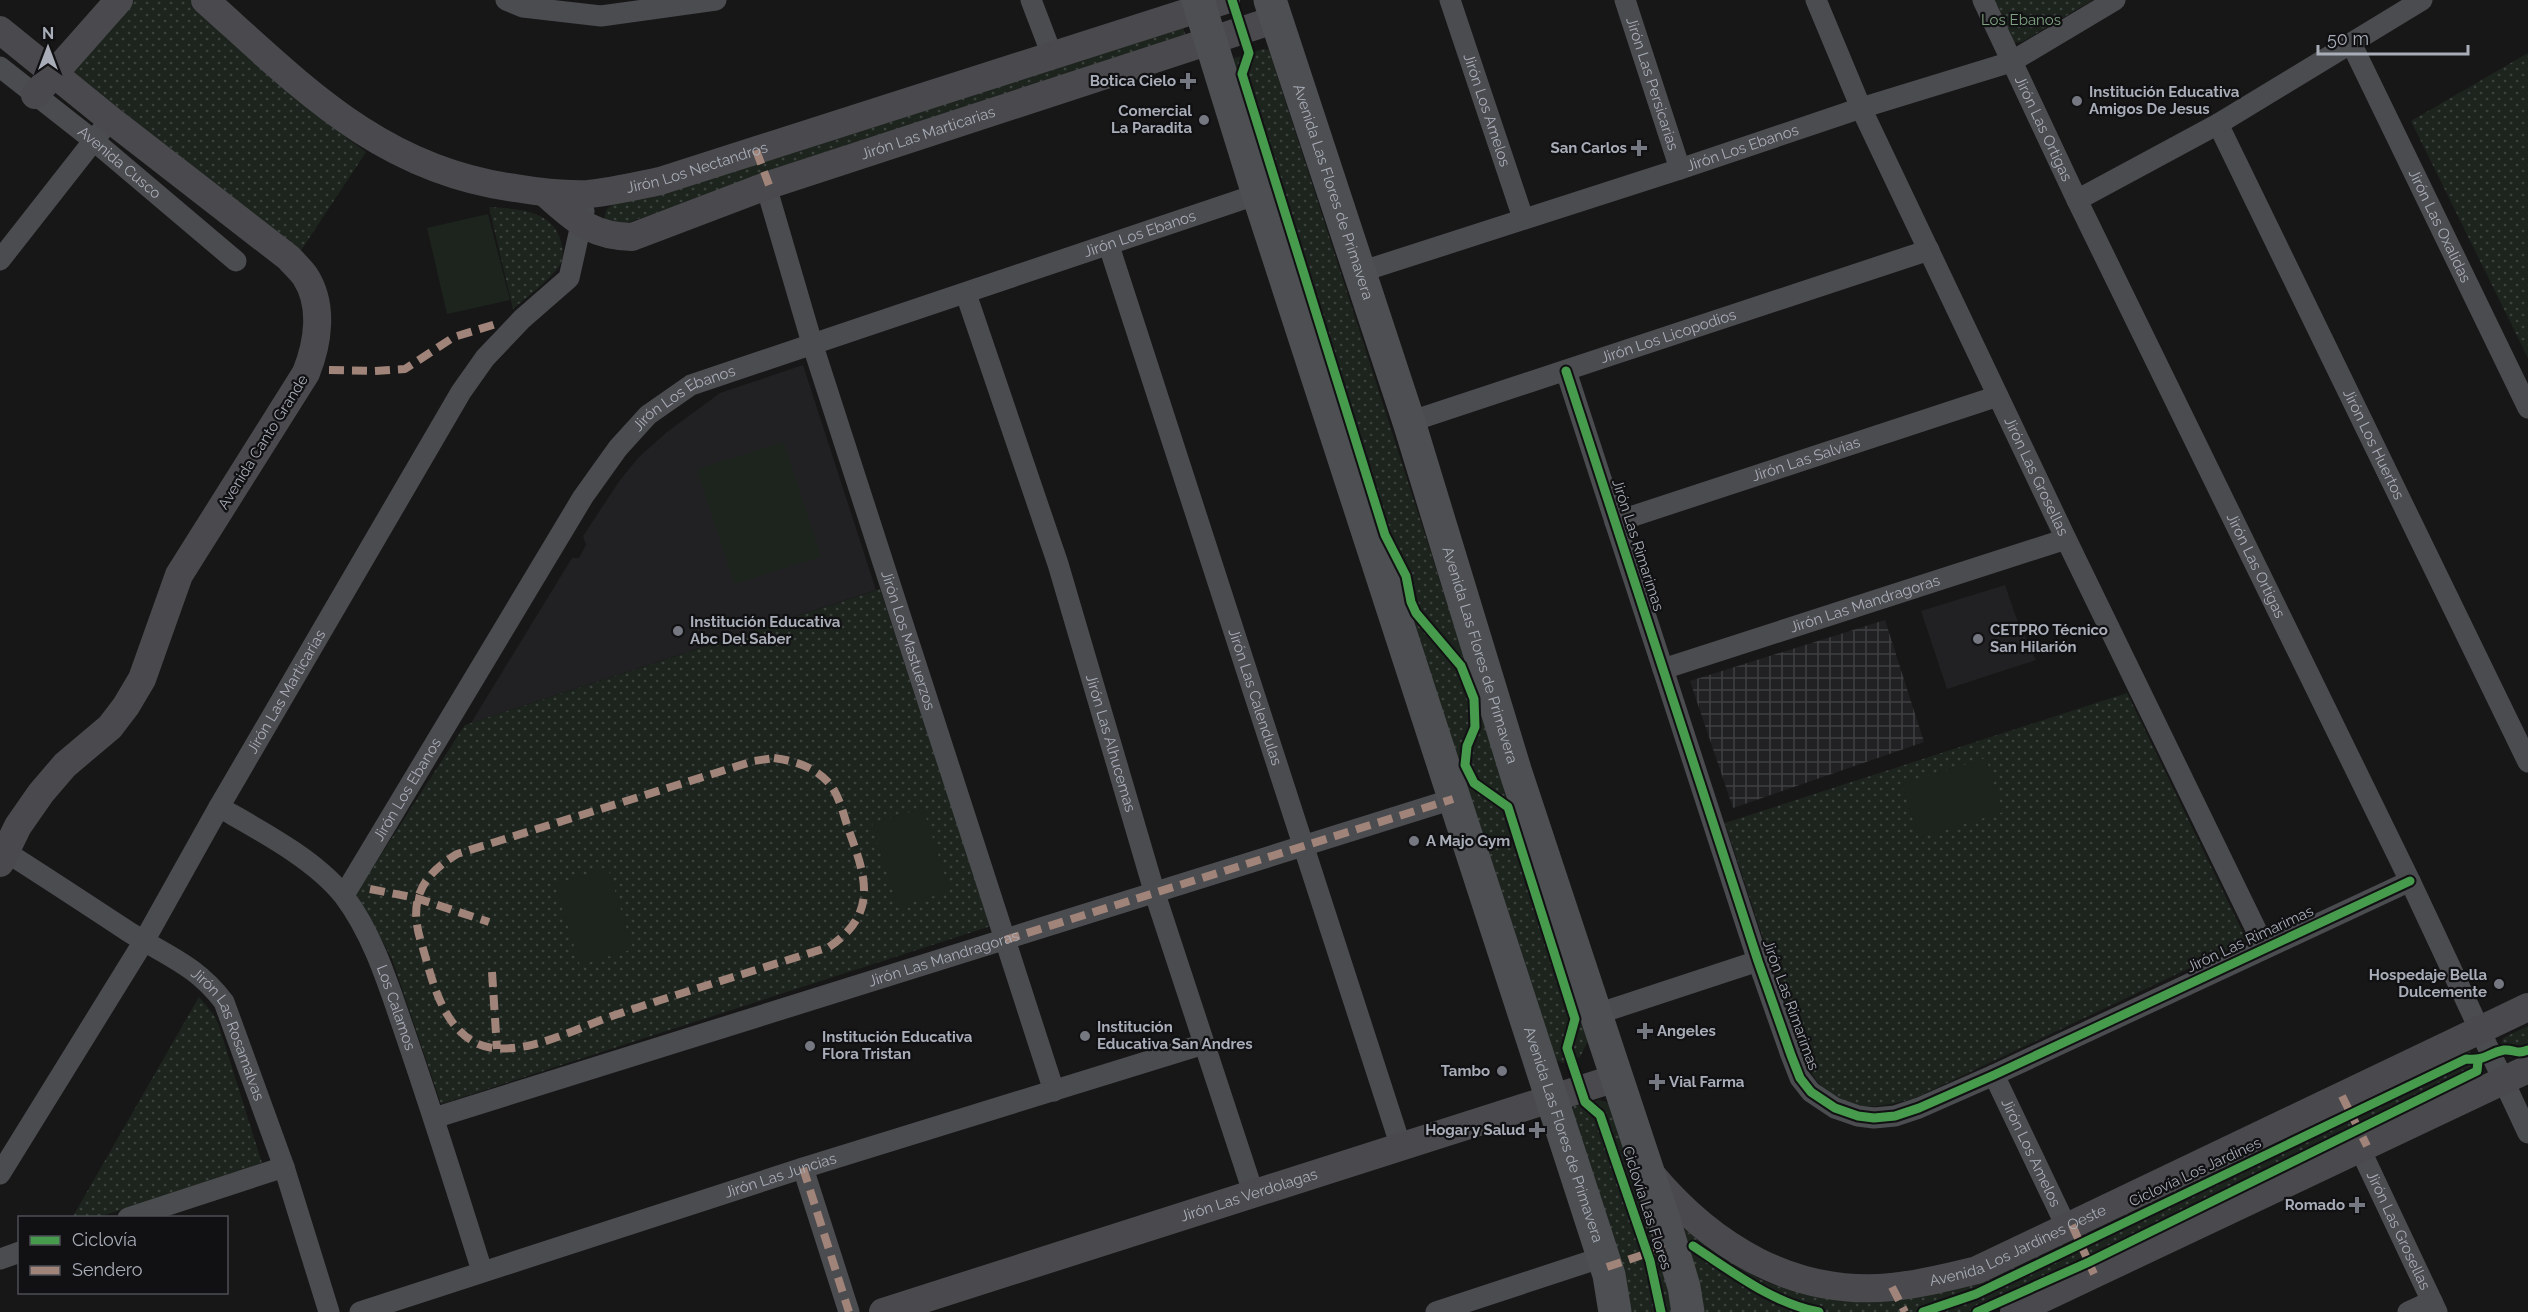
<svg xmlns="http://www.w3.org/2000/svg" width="2528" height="1312" viewBox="0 0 2528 1312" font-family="Raleway,sans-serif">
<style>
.built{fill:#212123}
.industrial{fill:url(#industrial-grid)}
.green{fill:url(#green-dots)}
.pitch{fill:#1d241e}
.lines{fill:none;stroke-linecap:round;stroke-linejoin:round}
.street{stroke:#4b4c50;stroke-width:21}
.secondary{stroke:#4a4a4e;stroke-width:28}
.primary{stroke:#4d4f52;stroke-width:33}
.quiet{stroke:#a18479;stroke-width:8;stroke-dasharray:15 8;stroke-linecap:butt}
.cycleway-casing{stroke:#111113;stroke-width:13}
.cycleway{stroke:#469c4c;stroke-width:9}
.poi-dot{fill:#757880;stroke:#111113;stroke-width:2}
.labels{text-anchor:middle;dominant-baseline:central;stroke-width:4.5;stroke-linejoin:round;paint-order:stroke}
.park-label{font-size:15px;fill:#7fa381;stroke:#111113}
.poi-label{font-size:15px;font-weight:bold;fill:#a8adb8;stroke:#111113;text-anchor:start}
.street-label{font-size:15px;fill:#a8adb8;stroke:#111113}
</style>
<defs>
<pattern id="industrial-grid" width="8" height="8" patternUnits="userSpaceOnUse" patternTransform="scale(1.5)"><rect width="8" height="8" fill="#212123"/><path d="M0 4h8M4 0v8" fill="none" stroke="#3e3f41"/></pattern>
<pattern id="green-dots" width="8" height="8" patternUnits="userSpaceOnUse" patternTransform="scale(1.5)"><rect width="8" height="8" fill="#1d241e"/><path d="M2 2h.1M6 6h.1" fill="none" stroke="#3b413d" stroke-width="1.8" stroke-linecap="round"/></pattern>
</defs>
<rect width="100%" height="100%" fill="#171717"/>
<!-- built -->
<path class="built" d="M803,365L876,590L471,723L572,558H579L586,545L583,536L620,480L639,457L667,432L720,393Z
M2005,585L2016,617L2036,660L1947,689L1921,611Z"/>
<!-- industrial -->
<path class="industrial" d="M1885,620L1924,742L1733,808L1690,681Z"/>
<!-- green -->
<path class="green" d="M132,0H191L348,139L366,152L300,252L71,70Z
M1991,0H2093L2022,42L2010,43Z
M1183,27L1185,34L1181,40L617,226L604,221L606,210L613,204Z
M1263,49L1269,50L1588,1041L1580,1057L1563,1063L1547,1056L1232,59Z
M2528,53V358L2411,121Z
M489,207C517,209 553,209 561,242C563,249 564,258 560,265C548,282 528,296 513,309Z
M880,589L991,926L441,1104L392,959L356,893L465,725Z
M2127,693L2247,941L1915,1098C1856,1115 1825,1109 1800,1050L1725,823Z
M199,997L214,1015L219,1026L262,1163L99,1217L72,1218Z
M2528,1026V1054L2511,1058L2503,1054L2501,1043L2503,1038Z
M2469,1052L2477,1054L2483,1058L2484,1070L2478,1075L1968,1312H1703L1684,1229C1711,1249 1738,1270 1769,1283C1846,1312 1916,1305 1991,1276Z
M1599,1100L1608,1103L1665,1270L1675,1312H1626L1569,1113L1574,1106Z"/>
<!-- pitch -->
<path class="pitch" d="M488,214L510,300L447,314L427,228Z
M784,442L821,557L734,584L697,469Z
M1986,758L2003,812L1919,838L1902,784Z
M923,808L950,891L898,907L872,824Z
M608,868L633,949L580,965L555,884Z"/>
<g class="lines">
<!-- street -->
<g class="street">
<path d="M506,0L523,7L601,16L716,0"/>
<path d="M1031,0L1052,55"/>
<path id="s1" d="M1450,0L1523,218"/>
<path id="s2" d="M1625,0L1680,169"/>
<path id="s3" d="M1816,0L1861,108L2066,539L2265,948"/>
<path id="s4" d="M1983,0L2077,200L2410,881L2528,1133"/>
<path id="s5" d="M2352,45L2528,408"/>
<path id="s6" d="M0,67L93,140L236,261"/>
<path id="s7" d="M2218,124L2528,762"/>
<path id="s8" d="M766,186L812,343L1054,1091"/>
<path d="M2077,200L2218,124L2422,0"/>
<path id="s9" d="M1109,246L1401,1147"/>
<path d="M0,260L102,130"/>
<path id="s10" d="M1360,272L1680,169L1861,108L2011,62L2115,0"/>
<path id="s11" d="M966,294L1058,564L1155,894L1254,1195"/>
<path d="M1566,371L1758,961L1791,1055L1800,1078L1811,1092L1835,1108L1858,1116L1874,1118L1895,1116L1919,1108L1994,1075L2410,881"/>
<path id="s12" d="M1409,422L1929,250"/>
<path id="s13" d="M1615,522L1998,396"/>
<path id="s14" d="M1663,669L2066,539"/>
<path id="s15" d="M219,807C259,830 315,859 344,896C374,936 389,987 405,1033C432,1112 457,1191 482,1271"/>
<path id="s16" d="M6,852C47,878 88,905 129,932C167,956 196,965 224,1002L284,1167L329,1312"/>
<path id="s17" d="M344,895L583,497L618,448L648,415L691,385L1258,194"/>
<path d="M1594,1015L1758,961"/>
<path id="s18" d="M1994,1075L2067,1228"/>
<path id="s19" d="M434,1118L1453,799"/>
<path id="s20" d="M2360,1149L2437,1312"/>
<path d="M803,1168L849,1312"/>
<path id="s21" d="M0,1174L144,941L219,807L461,392L485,358L522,319L569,278L584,211"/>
<path d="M128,1218L284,1167"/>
<path d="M0,1259L20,1252"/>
<path id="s22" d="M360,1312L803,1168L1204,1044"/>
<path d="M1436,1312L1603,1257"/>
<path d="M2408,1312L2432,1301"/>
</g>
<!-- secondary -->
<g class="secondary">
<path id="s23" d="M205,0C301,86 380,170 515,188C539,192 563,195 588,194C611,192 636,186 660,181L1226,0"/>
<path d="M0,30L111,120L289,258C294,264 301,270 305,276C324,305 318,343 306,373L179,575L142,679L126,706L110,727L65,765L41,793L18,826L0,863"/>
<path d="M35,95L119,0"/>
<path id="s24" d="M545,193C575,219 590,236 632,237L766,186L1277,19"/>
<path id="s25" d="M1651,1174C1712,1247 1794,1297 1892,1287C1921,1284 1949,1277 1977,1270L2528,1007"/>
<path id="s26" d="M883,1312L1616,1078"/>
<path d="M2014,1312L2528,1069"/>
</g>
<!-- primary -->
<g class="primary">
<path id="s27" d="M1198,0L1258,194L1609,1275L1615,1312"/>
<path id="s28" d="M1270,0L1409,422L1516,773L1665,1223L1684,1287L1688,1312"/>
</g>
<!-- quiet -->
<path class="quiet" d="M756,150L769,185
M329,370L374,371L405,369L454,337L496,324
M774,758C794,761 813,766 828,782C839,794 843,813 848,828C866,877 879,913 829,947C760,969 690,990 621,1013C590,1023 559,1039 527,1046C510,1049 489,1051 474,1042C441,1023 432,979 422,945C408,903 419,877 457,854L754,761Z
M370,889L416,898L489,922
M1005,940L1453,799
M492,972L497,1049
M2342,1096L2367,1146
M803,1168L849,1312
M2072,1225L2094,1274
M1607,1267L1672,1245
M1892,1287L1905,1312"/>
<!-- cycleway casing -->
<g class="cycleway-casing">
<path id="cycleway" d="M1232,0L1249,53L1242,74L1385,535L1406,576L1411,602L1416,613L1461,666L1474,699L1475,727L1467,746L1465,765L1474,783L1508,807L1575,1019L1567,1048L1585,1102L1600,1115L1650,1261L1661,1312
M1566,371L1758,961L1791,1055L1800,1078L1811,1092L1835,1108L1858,1116L1874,1118L1895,1116L1919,1108L1994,1075L2410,881
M1693,1246C1733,1272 1772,1303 1819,1312
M1923,1312L1976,1294L2466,1059C2487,1061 2487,1053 2504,1050C2514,1049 2516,1055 2528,1050
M1977,1312L2089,1262L2477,1071L2478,1061"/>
</g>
<!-- cycleway -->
<use href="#cycleway" class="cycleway"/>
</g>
<!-- markers -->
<g class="poi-dot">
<path d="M1185 72h6v6h6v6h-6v6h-6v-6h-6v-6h6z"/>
<circle cx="2077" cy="101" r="6"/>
<circle cx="1204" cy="120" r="6"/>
<path d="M1636 139h6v6h6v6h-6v6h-6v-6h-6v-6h6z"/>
<circle cx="678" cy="631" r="6"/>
<circle cx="1978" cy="639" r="6"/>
<circle cx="1414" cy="841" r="6"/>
<circle cx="2499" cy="984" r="6"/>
<path d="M1642 1022h6v6h6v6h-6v6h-6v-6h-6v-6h6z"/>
<circle cx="1085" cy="1036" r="6"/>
<circle cx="810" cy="1046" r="6"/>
<circle cx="1502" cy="1071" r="6"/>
<path d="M1654 1073h6v6h6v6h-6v6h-6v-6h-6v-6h6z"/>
<path d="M1534 1121h6v6h6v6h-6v6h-6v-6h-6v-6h6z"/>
<path d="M2354 1196h6v6h6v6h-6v6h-6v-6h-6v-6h6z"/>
</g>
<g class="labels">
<!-- park labels -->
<g class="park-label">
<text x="2021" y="20">Los Ebanos</text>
</g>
<!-- poi labels -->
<g class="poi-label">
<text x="1176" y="81" text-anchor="end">Botica Cielo</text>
<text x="2089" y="92">Institución Educativa<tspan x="2089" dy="17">Amigos De Jesus</tspan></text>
<text x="1192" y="111" text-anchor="end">Comercial<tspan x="1192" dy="17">La Paradita</tspan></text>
<text x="1627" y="148" text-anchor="end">San Carlos</text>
<text x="690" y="622">Institución Educativa<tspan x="690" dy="17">Abc Del Saber</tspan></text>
<text x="1990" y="630">CETPRO Técnico<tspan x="1990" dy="17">San Hilarión</tspan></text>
<text x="1426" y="841">A Majo Gym</text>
<text x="2487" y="975" text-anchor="end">Hospedaje Bella<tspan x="2487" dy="17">Dulcemente</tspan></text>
<text x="1097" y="1027">Institución<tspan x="1097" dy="17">Educativa San Andres</tspan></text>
<text x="1657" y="1031">Angeles</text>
<text x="822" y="1037">Institución Educativa<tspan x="822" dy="17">Flora Tristan</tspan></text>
<text x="1490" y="1071" text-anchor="end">Tambo</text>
<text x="1669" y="1082">Vial Farma</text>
<text x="1525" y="1130" text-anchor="end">Hogar y Salud</text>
<text x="2345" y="1205" text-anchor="end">Romado</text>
</g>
<!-- street labels -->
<g class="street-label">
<text stroke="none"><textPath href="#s2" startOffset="88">Jirón Las Persicarias</textPath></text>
<text stroke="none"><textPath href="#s1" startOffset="116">Jirón Los Amelos</textPath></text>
<text stroke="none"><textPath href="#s4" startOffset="142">Jirón Las Ortigas</textPath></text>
<text stroke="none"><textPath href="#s24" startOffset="414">Jirón Las Marticarias</textPath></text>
<text stroke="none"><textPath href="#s10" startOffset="402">Jirón Los Ebanos</textPath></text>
<text stroke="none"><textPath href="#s6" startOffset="153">Avenida Cusco</textPath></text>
<text stroke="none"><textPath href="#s23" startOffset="555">Jirón Los Nectandros</textPath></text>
<text stroke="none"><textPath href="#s28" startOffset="202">Avenida Las Flores de Primavera</textPath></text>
<text stroke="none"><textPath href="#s5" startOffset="201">Jirón Las Oxalidas</textPath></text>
<text stroke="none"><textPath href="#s17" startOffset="1095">Jirón Los Ebanos</textPath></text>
<text stroke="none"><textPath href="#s12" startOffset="273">Jirón Los Licopodios</textPath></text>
<text stroke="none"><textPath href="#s17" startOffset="609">Jirón Los Ebanos</textPath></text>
<text transform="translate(263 442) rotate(-58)">Avenida Canto Grande</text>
<text stroke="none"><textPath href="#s7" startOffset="356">Jirón Los Huertos</textPath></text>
<text stroke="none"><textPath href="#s13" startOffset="201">Jirón Las Salvias</textPath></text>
<text stroke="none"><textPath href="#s3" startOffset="525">Jirón Las Grosellas</textPath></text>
<text transform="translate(1638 545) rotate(72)">Jirón Las Rimarimas</text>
<text stroke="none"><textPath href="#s4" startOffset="628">Jirón Las Ortigas</textPath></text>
<text stroke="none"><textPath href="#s14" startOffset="212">Jirón Las Mandragoras</textPath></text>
<text stroke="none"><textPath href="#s8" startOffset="476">Jirón Los Mastuerzos</textPath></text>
<text stroke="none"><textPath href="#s28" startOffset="688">Avenida Las Flores de Primavera</textPath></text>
<text stroke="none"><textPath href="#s21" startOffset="561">Jirón Las Marticarias</textPath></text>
<text stroke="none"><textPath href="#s9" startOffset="474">Jirón Las Calendulas</textPath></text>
<text stroke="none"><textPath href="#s11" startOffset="472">Jirón Las Alhucemas</textPath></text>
<text stroke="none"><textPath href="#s17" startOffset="123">Jirón Los Ebanos</textPath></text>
<text transform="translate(2250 939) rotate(-25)">Jirón Las Rimarimas</text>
<text stroke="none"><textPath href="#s19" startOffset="534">Jirón Las Mandragoras</textPath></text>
<text transform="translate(1791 1005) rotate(70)">Jirón Las Rimarimas</text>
<text stroke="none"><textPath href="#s15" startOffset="278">Los Calamos</textPath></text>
<text stroke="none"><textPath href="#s16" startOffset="296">Jirón Las Rosamalvas</textPath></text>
<text stroke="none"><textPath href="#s27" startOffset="1192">Avenida Las Flores de Primavera</textPath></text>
<text stroke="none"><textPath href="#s18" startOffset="86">Jirón Los Amelos</textPath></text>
<text transform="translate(2195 1172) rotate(-25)">Ciclovía Los Jardines</text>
<text stroke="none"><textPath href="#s22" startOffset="442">Jirón Las Juncias</textPath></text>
<text stroke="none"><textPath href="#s26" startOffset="384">Jirón Las Verdolagas</textPath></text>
<text transform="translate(1647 1208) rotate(72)">Ciclovía Las Flores</text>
<text stroke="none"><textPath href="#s20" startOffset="90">Jirón Las Grosellas</textPath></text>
<text stroke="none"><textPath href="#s25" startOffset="411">Avenida Los Jardines Oeste</textPath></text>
</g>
</g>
<!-- legend -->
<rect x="18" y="1216" width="210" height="78" fill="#111113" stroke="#4d4f55" stroke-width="1.5"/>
<rect x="30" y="1236" width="30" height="9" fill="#469c4c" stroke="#4d4f55" stroke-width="1.5"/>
<text x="72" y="1246" font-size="18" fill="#a8adb8">Ciclovía</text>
<rect x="30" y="1266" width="30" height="9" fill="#a18479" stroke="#4d4f55" stroke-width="1.5"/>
<text x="72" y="1276" font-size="18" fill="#a8adb8">Sendero</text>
<!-- north arrow -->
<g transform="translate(48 48)" stroke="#111113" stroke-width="4.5" paint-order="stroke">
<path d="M0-4.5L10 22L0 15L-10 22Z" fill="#a8adb8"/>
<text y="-9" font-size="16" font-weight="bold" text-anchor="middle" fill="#a8adb8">N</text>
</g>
<!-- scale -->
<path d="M2318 45v9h150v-9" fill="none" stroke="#a8adb8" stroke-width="3"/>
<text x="2327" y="45" font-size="18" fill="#a8adb8" stroke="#111113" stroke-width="4.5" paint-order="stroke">50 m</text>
</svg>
